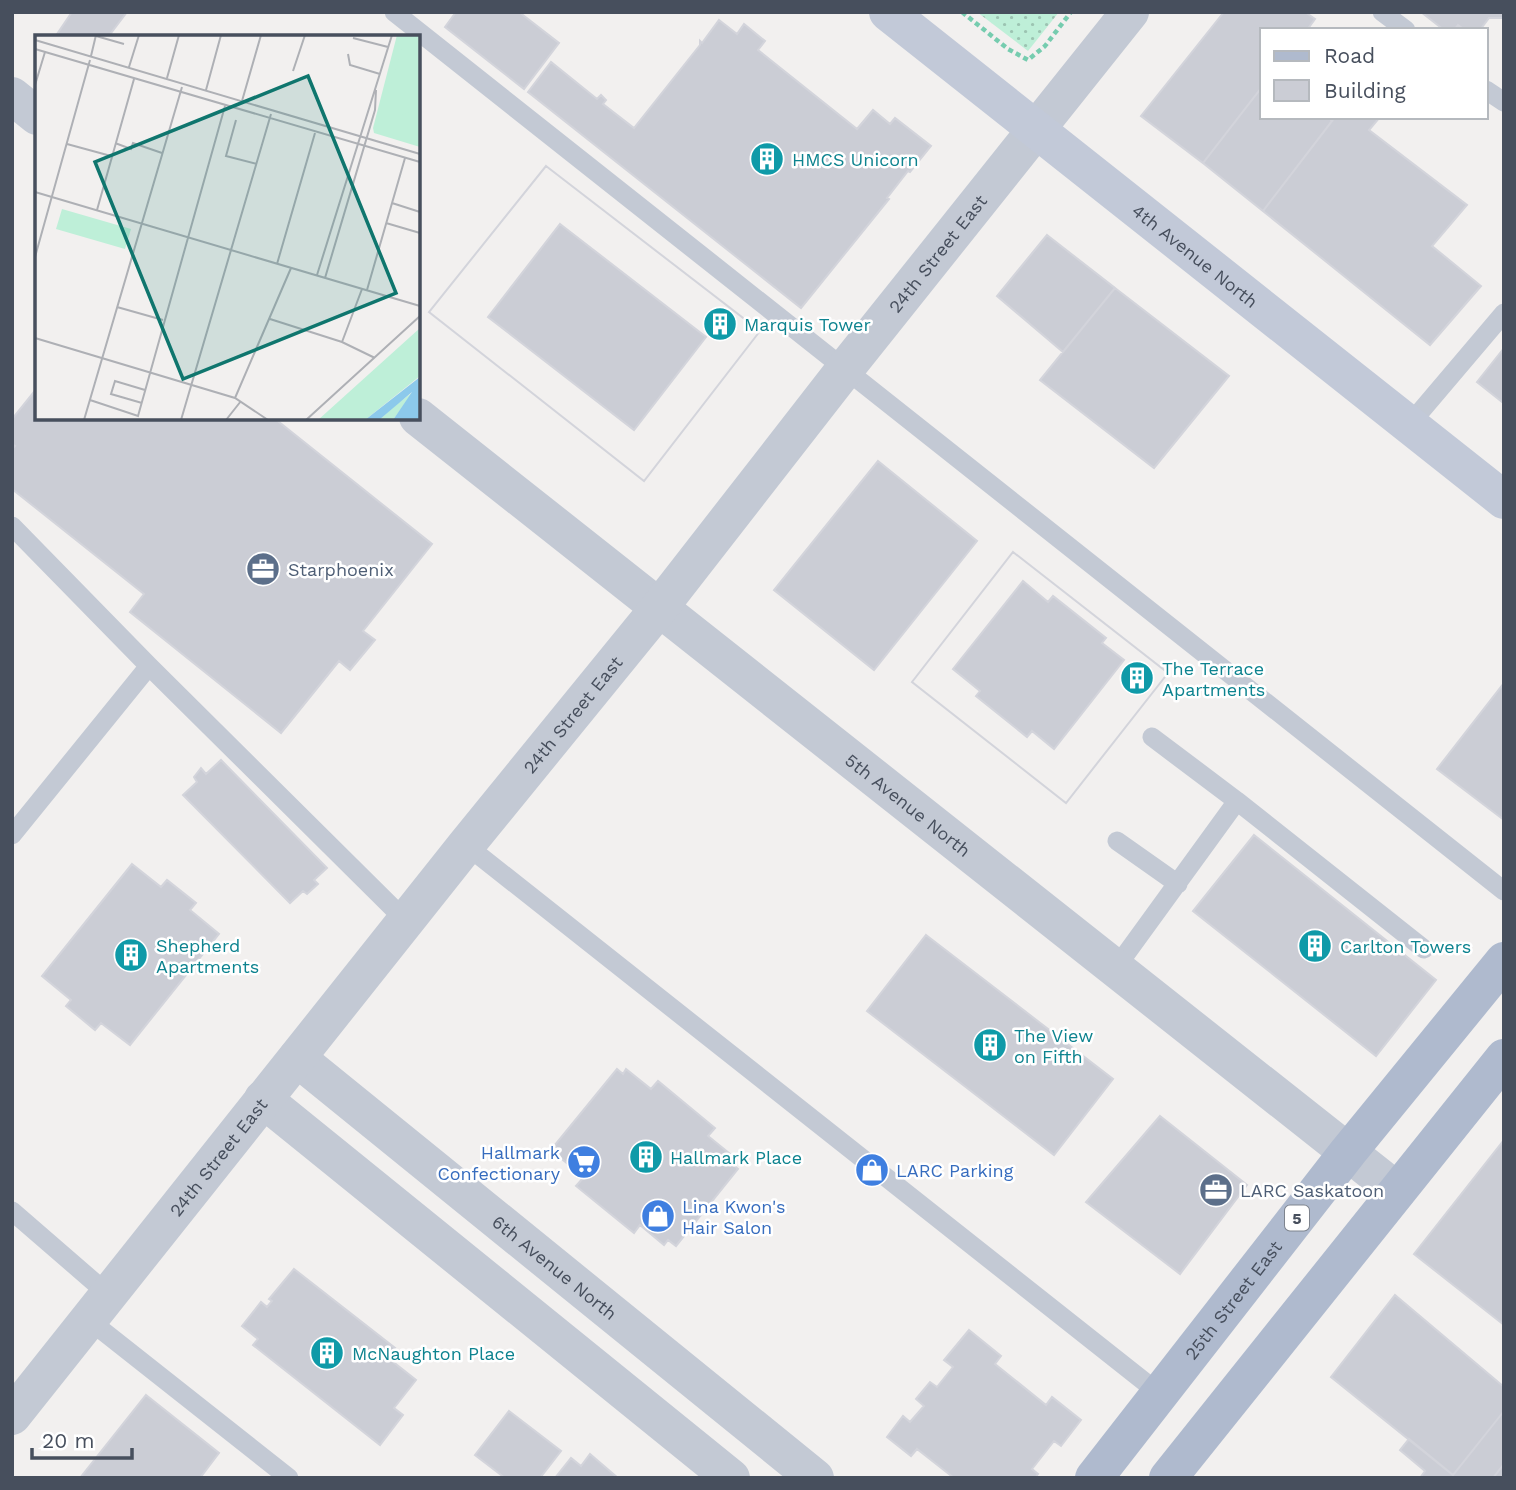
<svg xmlns="http://www.w3.org/2000/svg" width="1516" height="1490" viewBox="0 0 1516 1490" font-family="'Work Sans',sans-serif">
<style>
.grass{fill:url(#grass-dots)}
.building{fill:#cbcdd5;stroke:#d3d4db;stroke-width:2;fill-rule:evenodd}
.lines{fill:none;stroke-linecap:round;stroke-linejoin:round}
.path{stroke:#76ccaf;stroke-width:4.5;stroke-dasharray:5 3.5;stroke-linecap:butt}
.service{stroke:#c3c9d4;stroke-width:19}
.tertiary{stroke:#c3c9d4;stroke-width:38}
.secondary{stroke:#c2c9d8;stroke-width:38}
.primary{stroke:#afbace;stroke-width:38}
.labels{text-anchor:middle;dominant-baseline:central;stroke-width:5;stroke-linejoin:round;paint-order:stroke}
.shield{fill:#fff;stroke:#7e848e;stroke-width:2}
.shield-label{font-size:16px;font-weight:bold;fill:#474f5d}
.culture-label{font-size:18px;fill:#0d838f;stroke:#fff;text-anchor:start}
.street-label{font-size:18px;fill:#474f5d;stroke:#fff}
.service-label{font-size:18px;fill:#4e5e75;stroke:#fff;text-anchor:start}
.shop-label{font-size:18px;fill:#366cbe;stroke:#fff;text-anchor:start}
.inset-road{fill:none;stroke:#aeb0b5;stroke-width:2}
.view{fill:#0f766e;fill-opacity:0.15;stroke:#0f766e;stroke-width:3.5}
.inset-edge{fill:none;stroke:#474f5d;stroke-width:3.5}
</style>
<defs>
<pattern id="grass-dots" width="8" height="8" patternUnits="userSpaceOnUse" patternTransform="scale(1.75)"><rect width="8" height="8" fill="#beefd8"/><path d="M2 2h.1M6 6h.1" fill="none" stroke="#9cc4b2" stroke-width="1.8" stroke-linecap="round"/></pattern>
</defs>
<rect width="100%" height="100%" fill="#f2f0ef"/>
<!-- grass -->
<path class="grass" d="M977,12H1059L1028,51Z"/>
<!-- building -->
<path class="building" d="M72,12H127L108,37H55Z
M456,12H519L559,43L524,89L445,27Z
M1224,12H1305L1315,19L1307,30H1262V87L1203,163L1141,116Z
M1421,12H1504V18H1489L1480,30H1465L1458,25L1454,30H1444Z
M719,20L737,34L744,24L765,41L758,50L857,129L873,110L890,124L895,118L931,146L910,172L908,171L887,198L889,199L801,308L528,92L551,62L597,99L601,95L606,100L603,104L634,128L700,45V41L702,43Z
M1262,87V117H1328L1332,121L1263,211L1203,163Z
M1335,117H1380L1369,130L1467,205L1432,246L1481,286L1430,345L1263,211Z
M546,166L760,331L644,481L429,312ZM560,224L706,337L634,430L488,317Z
M546,166L760,331L644,481L429,312Z
M1047,235L1115,288L1063,352L997,296Z
M1115,288L1229,376L1154,468L1040,380Z
M1504,348V400L1502,402L1477,382Z
M37,388V418H274L432,544L363,631L375,640L350,670L339,661L281,733L130,612L144,594L12,489V449L15,446L12,444V419Z
M878,461L977,541L874,670L774,590Z
M1013,552L1168,673L1066,803L912,682ZM1023,581L1048,602L1053,596L1106,638L1102,643L1124,660L1054,749L1032,731L1027,737L976,696L980,691L953,669Z
M1013,552L1168,673L1066,803L912,682Z
M1504,683V820L1437,769Z
M221,760L327,868L314,880L318,884L307,894L303,891L290,903L183,795L197,782L194,777L201,768L206,774Z
M1254,835L1436,980L1376,1056L1193,911Z
M132,864L161,887L167,880L196,903L190,910L219,934L130,1045L101,1023L95,1030L66,1006L71,1000L42,976Z
M926,935L1113,1079L1054,1155L867,1011Z
M617,1069L623,1074L626,1069L651,1089L658,1081L715,1128L708,1136L735,1158L731,1163L738,1169L676,1246L668,1240L664,1245L640,1225L634,1233L576,1186L584,1177L558,1156L561,1151L554,1146Z
M1160,1116L1247,1185L1180,1274L1086,1202Z
M1504,1140V1325L1414,1254Z
M294,1269L395,1348L387,1357L416,1380L394,1408L403,1415L380,1445L253,1345L258,1339L242,1326L261,1302L267,1307L272,1301L269,1299Z
M1395,1295L1504,1387V1411L1453,1475L1331,1377Z
M969,1330L1001,1356L995,1364L1046,1405L1052,1397L1081,1420L1061,1446L1054,1441L1032,1469L1038,1474L1035,1478H954L917,1449L911,1456L887,1437L903,1416L910,1422L924,1406L916,1399L930,1382L937,1387L953,1367L944,1360Z
M146,1395L219,1453L200,1478H80Z
M509,1411L561,1451L540,1478H505L475,1455Z
M1504,1411V1464L1493,1478H1420L1425,1471L1400,1450L1409,1439L1453,1475Z
M590,1454L618,1478H555L571,1458L581,1466Z
M1504,1464V1478H1493Z"/>
<g class="lines">
<!-- path -->
<path class="path" d="M962,12L1008,49L1028,60L1045,46L1071,12"/>
<!-- service -->
<path class="service" d="M394,12L1504,891
M1382,12L1406,30
M1486,90L1504,102
M1409,425L1504,313
M12,526L149,666L406,921
M1152,737L1237,801
M12,835L149,666
M1117,841L1178,884
M466,845L1160,1394
M1115,969L1237,801L1424,949
M12,1211L109,1295
M89,1320L289,1478"/>
<!-- tertiary -->
<g class="tertiary">
<path d="M12,96L37,116"/>
<path id="s1" d="M418,417L1397,1191"/>
<path id="s2" d="M297,1058L815,1478"/>
<path d="M263,1099L731,1478"/>
<path id="s3" d="M12,1416L466,845L659,608L845,369L1130,12"/>
</g>
<!-- secondary -->
<path class="secondary" id="s4" d="M888,12L1504,500"/>
<!-- primary -->
<g class="primary">
<path id="s5" d="M1094,1478L1348,1152L1504,961"/>
<path d="M1168,1478L1504,1058"/>
</g>
</g>
<!-- icons -->
<defs>
<g id="building-disc" transform="scale(1.75)"><circle r="9.5" fill="#0f9aa8" stroke="#fff"/><path d="M-4-6H4V6H1V3H-1V6H-4ZM-2.5-4.3h1.7v1.8h-1.7ZM.8-4.3h1.7v1.8H.8ZM-2.5-1h1.7V.8h-1.7ZM.8-1h1.7V.8H.8Z" fill="#fff"/></g>
<g id="office-disc" transform="scale(1.75)"><circle r="9.5" fill="#5c6f8a" stroke="#fff"/><path d="M-6-3h4V-5.5h4V-3h4V5H-6ZM-1-4.5V-3h2v-1.5ZM-6 0V1H6V0Z" fill="#fff"/></g>
<g id="supermarket-disc" transform="scale(1.75)"><circle r="9.5" fill="#3f7fe0" stroke="#fff"/><path d="M-6-5.5h2.5l.6 2H6L4.5 2H-2.5L-4.4-4H-6ZM-1.5 3.2a1.3 1.3 0 1 0 .1 0ZM3 3.2a1.3 1.3 0 1 0 .1 0Z" fill="#fff"/></g>
<g id="shop-disc" transform="scale(1.75)"><circle r="9.5" fill="#3f7fe0" stroke="#fff"/><path d="M-5-2.5h2.3a2.7 3.5 0 0 1 5.4 0H5L5.5 6h-11ZM-1.5-2.5h3a1.5 2.3 0 0 0-3 0Z" fill="#fff"/></g>
</defs>
<g fill-rule="evenodd">
<use href="#building-disc" x="767" y="159"/>
<use href="#building-disc" x="720" y="324"/>
<use href="#office-disc" x="263" y="569"/>
<use href="#building-disc" x="1137" y="678"/>
<use href="#building-disc" x="1315" y="946"/>
<use href="#building-disc" x="131" y="955"/>
<use href="#building-disc" x="990" y="1045"/>
<use href="#building-disc" x="646" y="1157"/>
<use href="#supermarket-disc" x="584" y="1162"/>
<use href="#shop-disc" x="872" y="1170"/>
<use href="#office-disc" x="1216" y="1190"/>
<use href="#shop-disc" x="658" y="1216"/>
<use href="#building-disc" x="327" y="1353"/>
</g>
<g class="labels">
<!-- shield labels -->
<rect class="shield" x="1285" y="1205.5" width="24" height="25" rx="5"/>
<g class="shield-label">
<text x="1297" y="1218">5</text>
</g>
<!-- culture labels -->
<g class="culture-label">
<text x="792" y="159">HMCS Unicorn</text>
<text x="744" y="324">Marquis Tower</text>
<text x="1162" y="668">The Terrace<tspan x="1162" dy="21">Apartments</tspan></text>
<text x="156" y="945">Shepherd<tspan x="156" dy="21">Apartments</tspan></text>
<text x="1340" y="946">Carlton Towers</text>
<text x="1014" y="1035">The View<tspan x="1014" dy="21">on Fifth</tspan></text>
<text x="670" y="1157">Hallmark Place</text>
<text x="352" y="1353">McNaughton Place</text>
</g>
<!-- street labels -->
<g class="street-label">
<text stroke="none"><textPath href="#s3" startOffset="1486">24th Street East</textPath></text>
<text stroke="none"><textPath href="#s4" startOffset="392">4th Avenue North</textPath></text>
<text stroke="none"><textPath href="#s3" startOffset="898">24th Street East</textPath></text>
<text stroke="none"><textPath href="#s1" startOffset="625">5th Avenue North</textPath></text>
<text stroke="none"><textPath href="#s3" startOffset="331">24th Street East</textPath></text>
<text stroke="none"><textPath href="#s2" startOffset="332">6th Avenue North</textPath></text>
<text stroke="none"><textPath href="#s5" startOffset="226">25th Street East</textPath></text>
</g>
<!-- service labels -->
<g class="service-label">
<text x="288" y="569">Starphoenix</text>
<text x="1240" y="1190">LARC Saskatoon</text>
</g>
<!-- shop labels -->
<g class="shop-label">
<text x="560" y="1152" text-anchor="end">Hallmark<tspan x="560" dy="21">Confectionary</tspan></text>
<text x="896" y="1170">LARC Parking</text>
<text x="682" y="1206">Lina Kwon's<tspan x="682" dy="21">Hair Salon</tspan></text>
</g>
</g>
<!-- overview -->
<g transform="translate(35 35)">
<rect width="385" height="385" fill="#f2f0ef"/>
<path d="M362,0H385V112L339,98L338,93ZM27,174L96,194L90,214L21,194ZM385,293V341L330,385H283ZM378,357L358,385H344L362,369Z" fill="#beefd8"/>
<path d="M367,13L385,16V74L367,80L351,66Z" fill="#beefd8"/>
<path d="M385,342V385H358L377,357L344,385H330Z" fill="#8cc9eb"/>
<path class="inset-road" d="M61,1L89,9M318,3L353,12M0,5L385,119M0,14L385,127M313,19L315,30L345,39M56,21L61,0M94,32L104,0M258,36L270,0M132,43L144,0M0,50L10,17M171,55L186,0M207,66L226,0M201,85L191,121L222,129M80,108L96,114L98,108L127,118M32,109L76,121M0,157L385,271M357,168L385,177M62,175L99,44M351,188L385,198M0,222L55,25M242,229L280,98M282,240L357,0M290,243L340,75L341,55M332,255L370,123M82,272L128,285M235,284L307,307L340,323M0,303L200,363L233,385M307,307L327,254M200,363L256,233M55,365L103,381L190,71M107,368L76,359L80,346L110,355M49,385L147,52M146,385L236,79M191,385L206,366M271,385L385,281"/>
<path class="view" d="M273,41L361,258L148,344L60,127Z"/>
<rect width="385" height="385" class="inset-edge"/>
</g>
<!-- border -->
<rect width="1516" height="1490" fill="none" stroke="#474f5d" stroke-width="28"/>
<!-- legend -->
<rect x="1260" y="28" width="228" height="91" fill="#ffffff" stroke="#b5b9be" stroke-width="2"/>
<rect x="1274" y="51" width="35" height="10" fill="#afbace" stroke="#b5b9be" stroke-width="2"/>
<text x="1324" y="63" font-size="21" fill="#474f5d">Road</text>
<rect x="1274" y="80" width="35" height="21" fill="#cbcdd5" stroke="#b5b9be" stroke-width="2"/>
<text x="1324" y="98" font-size="21" fill="#474f5d">Building</text>
<!-- scale -->
<path d="M32 1448v10h100v-10" fill="none" stroke="#474f5d" stroke-width="3.5"/>
<text x="42" y="1448" font-size="21" fill="#474f5d" stroke="#ffffff" stroke-width="5" paint-order="stroke">20 m</text>
</svg>
